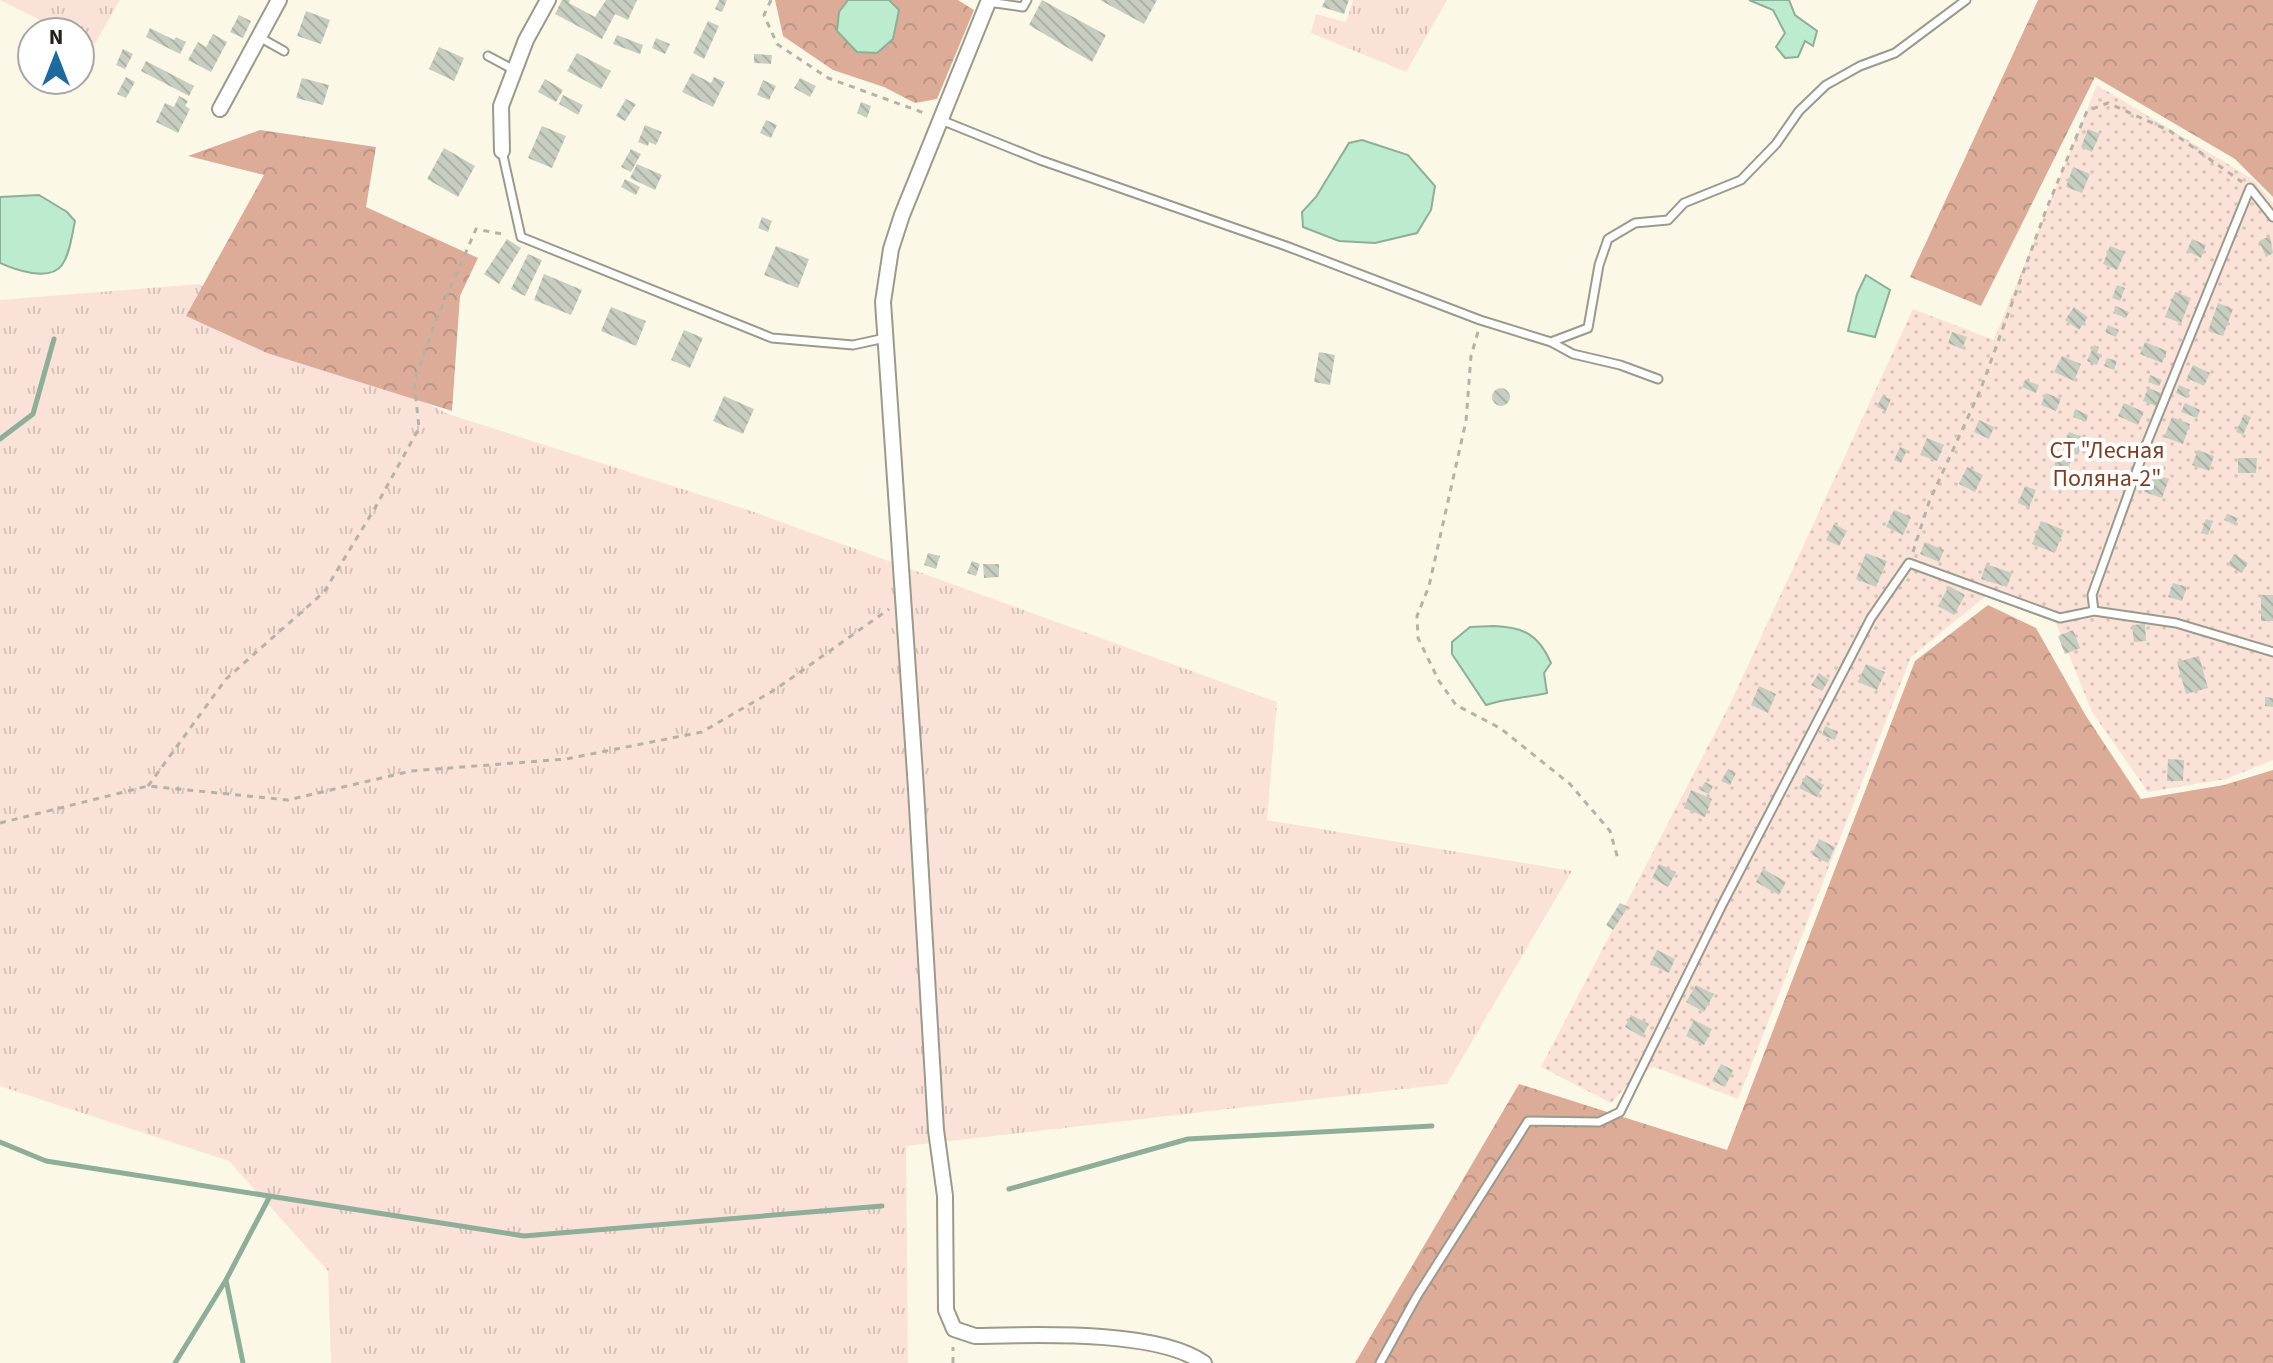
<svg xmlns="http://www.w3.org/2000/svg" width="2273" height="1363" viewBox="0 0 2273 1363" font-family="'Source Sans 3',sans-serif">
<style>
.grass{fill:url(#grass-tufts)}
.forest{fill:url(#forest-crowns)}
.garden{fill:url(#garden-dots)}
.water{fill:#bdebce;stroke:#8eae98;stroke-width:2}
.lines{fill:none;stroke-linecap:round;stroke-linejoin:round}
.stream{stroke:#8eae98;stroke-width:5}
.building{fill:url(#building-back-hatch)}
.lane-casing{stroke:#9c9a8b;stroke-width:11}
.street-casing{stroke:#9c9a8b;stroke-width:18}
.path{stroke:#b5b3a6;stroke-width:3;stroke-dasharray:6 6;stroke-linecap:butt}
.lane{stroke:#fff;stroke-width:7}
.street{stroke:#fff;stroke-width:14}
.labels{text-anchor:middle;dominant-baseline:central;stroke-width:8;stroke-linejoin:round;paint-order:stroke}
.park-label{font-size:24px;fill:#7b3f25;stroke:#fff}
</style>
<defs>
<pattern id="grass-tufts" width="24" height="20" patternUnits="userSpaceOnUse" patternTransform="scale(2)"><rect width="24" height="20" fill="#fbe2d8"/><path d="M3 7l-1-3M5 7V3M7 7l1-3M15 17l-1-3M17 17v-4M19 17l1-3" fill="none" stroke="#d7c2b9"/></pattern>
<pattern id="forest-crowns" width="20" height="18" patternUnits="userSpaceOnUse" patternTransform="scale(2)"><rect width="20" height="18" fill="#dcac99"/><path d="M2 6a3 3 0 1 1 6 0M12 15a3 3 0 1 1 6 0" fill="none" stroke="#bc9483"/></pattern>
<pattern id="garden-dots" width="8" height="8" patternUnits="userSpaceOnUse" patternTransform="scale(2)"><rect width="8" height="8" fill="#fbe2d8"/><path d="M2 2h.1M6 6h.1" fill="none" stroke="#d7c2b9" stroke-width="1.8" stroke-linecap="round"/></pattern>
<pattern id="building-back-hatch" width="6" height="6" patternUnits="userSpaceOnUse" patternTransform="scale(2)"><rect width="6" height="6" fill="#c7cec0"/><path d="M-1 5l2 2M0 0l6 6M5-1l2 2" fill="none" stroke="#abb1a4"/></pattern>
</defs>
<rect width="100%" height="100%" fill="#fbf8e8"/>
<!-- grass -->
<path class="grass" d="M0,0H120L93,47L80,40V32H64Z
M1353,0H1447L1406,72L1311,33L1316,14L1346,22Z
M199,284L448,414L751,511L1277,702L1267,820L1572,871L1447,1084L906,1146L908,1363H331L328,1271L229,1161L0,1086V300Z"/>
<!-- forest -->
<path class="forest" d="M775,0H848L839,12L899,11L889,0H958L974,10L937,99L915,103L884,87L833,70L783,36Z
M2038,0H2273V197L2235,159L2095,77L1981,306L1910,277Z
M260,130L376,147L366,207L478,258L460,296L452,411L267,353L186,316L264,175L188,156Z
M1988,605L2036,628L2086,716L2141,799L2224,785L2273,770V1363H1355L1519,1084L1727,1150L1915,661Z"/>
<!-- garden -->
<path class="garden" d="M2097,85L2254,180L2273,203V760L2226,779L2148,792L2092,712L2056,623L1986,596L1911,657L1738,1099L1654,1067L1638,1073L1611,1103L1541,1067L1730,704L1913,309L1994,340Z"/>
<!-- water -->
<path class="water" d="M848,0H889L899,10L893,39L877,53L857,52L837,31L839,12Z
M1749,0H1789L1795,15L1817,31L1813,46L1805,41L1798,57L1785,58L1776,47L1785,33L1773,10Z
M1362,140L1408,155L1435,186L1431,210L1417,233L1375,243L1339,241L1303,227L1302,212L1316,197L1349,143Z
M39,195L67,212L75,221C72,234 70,254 62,265C50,282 15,270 0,263V197Z
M1866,275L1890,290L1875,337L1848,331L1857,294Z
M1494,626C1524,627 1539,635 1551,663L1544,673L1547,693C1526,698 1507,698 1486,705L1452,654V642L1470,627Z"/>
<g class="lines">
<!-- stream -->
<path class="stream" d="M0,439L33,414L54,339
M0,1142L46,1161L524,1236L882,1206
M1009,1189L1188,1139L1432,1126
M175,1363L226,1280
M243,1363L226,1280L270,1196"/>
</g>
<!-- building -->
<path class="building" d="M562,0H570L569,3L595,17L606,0H637L628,20L615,14L602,39L555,14Z
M719,0H727L722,12L715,9Z
M1042,0L1106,35L1092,62L1029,25Z
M1100,0H1157L1144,24Z
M1325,0H1349L1344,14L1322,7Z
M306,11L330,20L321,44L297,36Z
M239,15L251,21L243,38L230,32Z
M708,21L719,26L704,59L693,53Z
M150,28L174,40L176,37L186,42L180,54L146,37Z
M213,34L227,42L211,72L188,60L198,42L206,47Z
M617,35L643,45L640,54L613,44Z
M656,38L670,44L665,54L652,48Z
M439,47L464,58L454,81L429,69Z
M123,49L133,54L125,69L116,65Z
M577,53L611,71L601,89L567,71Z
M754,54L772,55L771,64L754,63Z
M146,61L194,86L189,96L141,71Z
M692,73L711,83L714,77L725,82L713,107L682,92Z
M126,77L135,82L126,98L117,94Z
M302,78L329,85L323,105L296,98Z
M800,78L816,86L810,97L794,88Z
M545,79L563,90L556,102L538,92Z
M763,80L776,86L769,100L757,95Z
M563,95L583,105L578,115L559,104Z
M179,96L188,101L185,106L190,109L178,133L156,122L165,103L174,107Z
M626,99L636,104L625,121L616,116Z
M861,102L871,106L867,118L857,113Z
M766,120L777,125L771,138L760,133Z
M645,125L662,132L656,145L649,142L648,146L638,142Z
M542,126L566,136L552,168L528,158Z
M2088,129L2100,134L2092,152L2081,147Z
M444,148L475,166L458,197L427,179Z
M631,149L641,154L631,172L621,167Z
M637,164L662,175L655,190L630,178Z
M2073,167L2090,174L2082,193L2066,187Z
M625,179L640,187L636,195L621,187Z
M762,217L772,221L768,232L758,228Z
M2270,236L2273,253L2266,257L2259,241Z
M507,239L521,248L499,284L484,274Z
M2192,239L2206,245L2201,258L2187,251Z
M776,246L809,259L798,288L764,275Z
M2110,246L2125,252L2117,270L2103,264Z
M528,254L542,260L525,296L511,289Z
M544,274L582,290L571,315L534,300Z
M2117,285L2125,288L2120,301L2112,298Z
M2175,292L2191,298L2181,323L2165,317Z
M2218,303L2233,309L2223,336L2208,331Z
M2116,306L2129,312L2126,318L2113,313Z
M611,307L646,321L636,346L601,331Z
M2074,307L2088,317L2079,330L2065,320Z
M2108,325L2119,330L2116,337L2105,332Z
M684,330L703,338L690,368L671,360Z
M1952,332L1967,337L1962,349L1948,343Z
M2145,342L2167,351L2162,363L2140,354Z
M2094,345L2099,347L2097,353L2101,354L2097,365L2087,361Z
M1319,352L1335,355L1330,385L1314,382Z
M2062,356L2081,364L2074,381L2054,372Z
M2107,358L2117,361L2114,370L2104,366Z
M2193,365L2210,373L2204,386L2187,378Z
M2150,375L2162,380L2159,386L2148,382Z
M2025,380L2039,385L2036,393L2022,387Z
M2179,385L2190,390L2187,398L2176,393Z
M2148,388L2161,393L2156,406L2143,401Z
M1492 397a9 9 0 1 1 18 0a9 9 0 1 1-18 0Z
M2046,393L2061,399L2056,411L2041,405Z
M724,396L754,409L743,434L713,421Z
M1882,396L1891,399L1886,411L1877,407Z
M2124,403L2144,412L2138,425L2118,416Z
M2185,403L2200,410L2197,418L2181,412Z
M2075,409L2088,415L2086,422L2073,417Z
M2244,414L2251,417L2243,435L2236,432Z
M2172,417L2190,424L2183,444L2164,437Z
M1979,420L1994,427L1989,439L1974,432Z
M2069,432L2085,438L2078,455L2063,449Z
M1927,438L1944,445L1937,461L1920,455Z
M1900,447L1907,450L1901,463L1894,460Z
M2198,450L2214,456L2209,471L2192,465Z
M2058,456L2071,461L2067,470L2054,465Z
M2238,458H2257L2256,473H2238Z
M1967,467L1983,475L1975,492L1959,484Z
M2150,473L2169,479L2162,498L2144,492Z
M2025,486L2036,490L2029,508L2018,503Z
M1894,510L1911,517L1903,535L1886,527Z
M2227,514L2238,518L2235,525L2224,520Z
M2206,519L2213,521L2208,535L2201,533Z
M2041,521L2064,530L2055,553L2032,544Z
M1834,524L1847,531L1839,546L1826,540Z
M1925,542L1944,550L1939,562L1920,554Z
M928,553L940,556L936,569L924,565Z
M1866,553L1887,561L1876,587L1856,579Z
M2234,554L2248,563L2242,573L2228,565Z
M972,561L980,564L976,576L967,573Z
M983,564H999V577L984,578Z
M1986,564L2012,573L2007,587L1981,579Z
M2173,583L2187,587L2182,601L2168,597Z
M1949,586L1965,595L1954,615L1938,606Z
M2261,595H2273V621H2261Z
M2145,624L2146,641L2134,642L2132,625Z
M2073,630L2080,648L2065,654L2058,636Z
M2199,656L2208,688L2186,694L2177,662Z
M1866,664L1885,672L1877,690L1858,682Z
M1819,673L1829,680L1822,691L1811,685Z
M1759,686L1776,694L1768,713L1751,705Z
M2265,697L2273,698V707L2265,706Z
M1825,726L1838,732L1835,740L1822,735Z
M2168,759L2184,760L2183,781H2167Z
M1728,769L1736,773L1730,785L1721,781Z
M1806,775L1824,785L1817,797L1799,788Z
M1705,782L1713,786L1709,794L1700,790Z
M1691,790L1712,799L1705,817L1684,808Z
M1819,839L1835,847L1828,863L1812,855Z
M1659,864L1676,872L1668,887L1652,878Z
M1763,869L1786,882L1779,895L1756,882Z
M1620,903L1628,907L1613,930L1606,925Z
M1657,950L1675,959L1669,973L1650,964Z
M1696,985L1714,994L1704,1012L1686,1002Z
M1631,1015L1649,1024L1642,1037L1625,1027Z
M1694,1020L1712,1029L1704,1045L1686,1036Z
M1721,1064L1733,1070L1725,1087L1712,1081Z"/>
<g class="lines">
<!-- lane casing -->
<g class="lane-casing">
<path id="lane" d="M988,2L1023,7L1027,0
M259,37L284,51
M488,56L514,70
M941,120L1040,160L1286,246L1480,320L1551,342L1573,354L1620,365L1658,379
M502,151L521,237L772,338L853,345L885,338
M1551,342L1588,328L1599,265L1608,239L1635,223L1668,220L1684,203L1741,180L1776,144L1799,111L1826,85L1860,66L1895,53L1966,0
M2094,611L2092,595L2146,445L2250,188L2273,217
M1380,1363L1417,1296L1528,1121L1599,1122L1620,1112L1722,905L1871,618L1909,563L2060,618L2094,611L2176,623L2273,652"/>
</g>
<!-- street casing -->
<g class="street-casing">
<path id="street" d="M989,0L902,215L891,249L883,302L916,789L936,1130L945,1196L946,1310L954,1329L975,1336C1034,1335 1156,1329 1204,1363
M220,109L279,0
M502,151L501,106L526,40L548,0"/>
</g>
<!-- path -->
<path class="path" d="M771,0L764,15L777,44L828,78L927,114
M1478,332L1471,356L1466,421L1429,586L1417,616L1418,638L1439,681L1456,705L1500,728L1570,784L1610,831L1618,859
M1913,552L1929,502L1980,391L2046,210L2087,111L2108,103L2170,131L2242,182
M148,786L226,679L324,592L375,508L419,428L414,381L435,323L476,229L507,235
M0,823L148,786L288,800L411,771L566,759L702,732L776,689L889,609
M953,1363V1347"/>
<!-- lane -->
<use href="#lane" class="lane"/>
<!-- street -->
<use href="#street" class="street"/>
</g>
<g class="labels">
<!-- park labels -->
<g class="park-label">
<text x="2107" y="450">СТ "Лесная<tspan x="2107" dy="28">Поляна-2"</tspan></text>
</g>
</g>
<!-- north arrow -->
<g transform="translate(56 56)"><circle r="38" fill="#ffffff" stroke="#a7a6a4" stroke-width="2"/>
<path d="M0-6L14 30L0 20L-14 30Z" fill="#1f6a9d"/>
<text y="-12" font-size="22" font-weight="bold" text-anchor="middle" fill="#22211b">N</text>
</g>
</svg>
